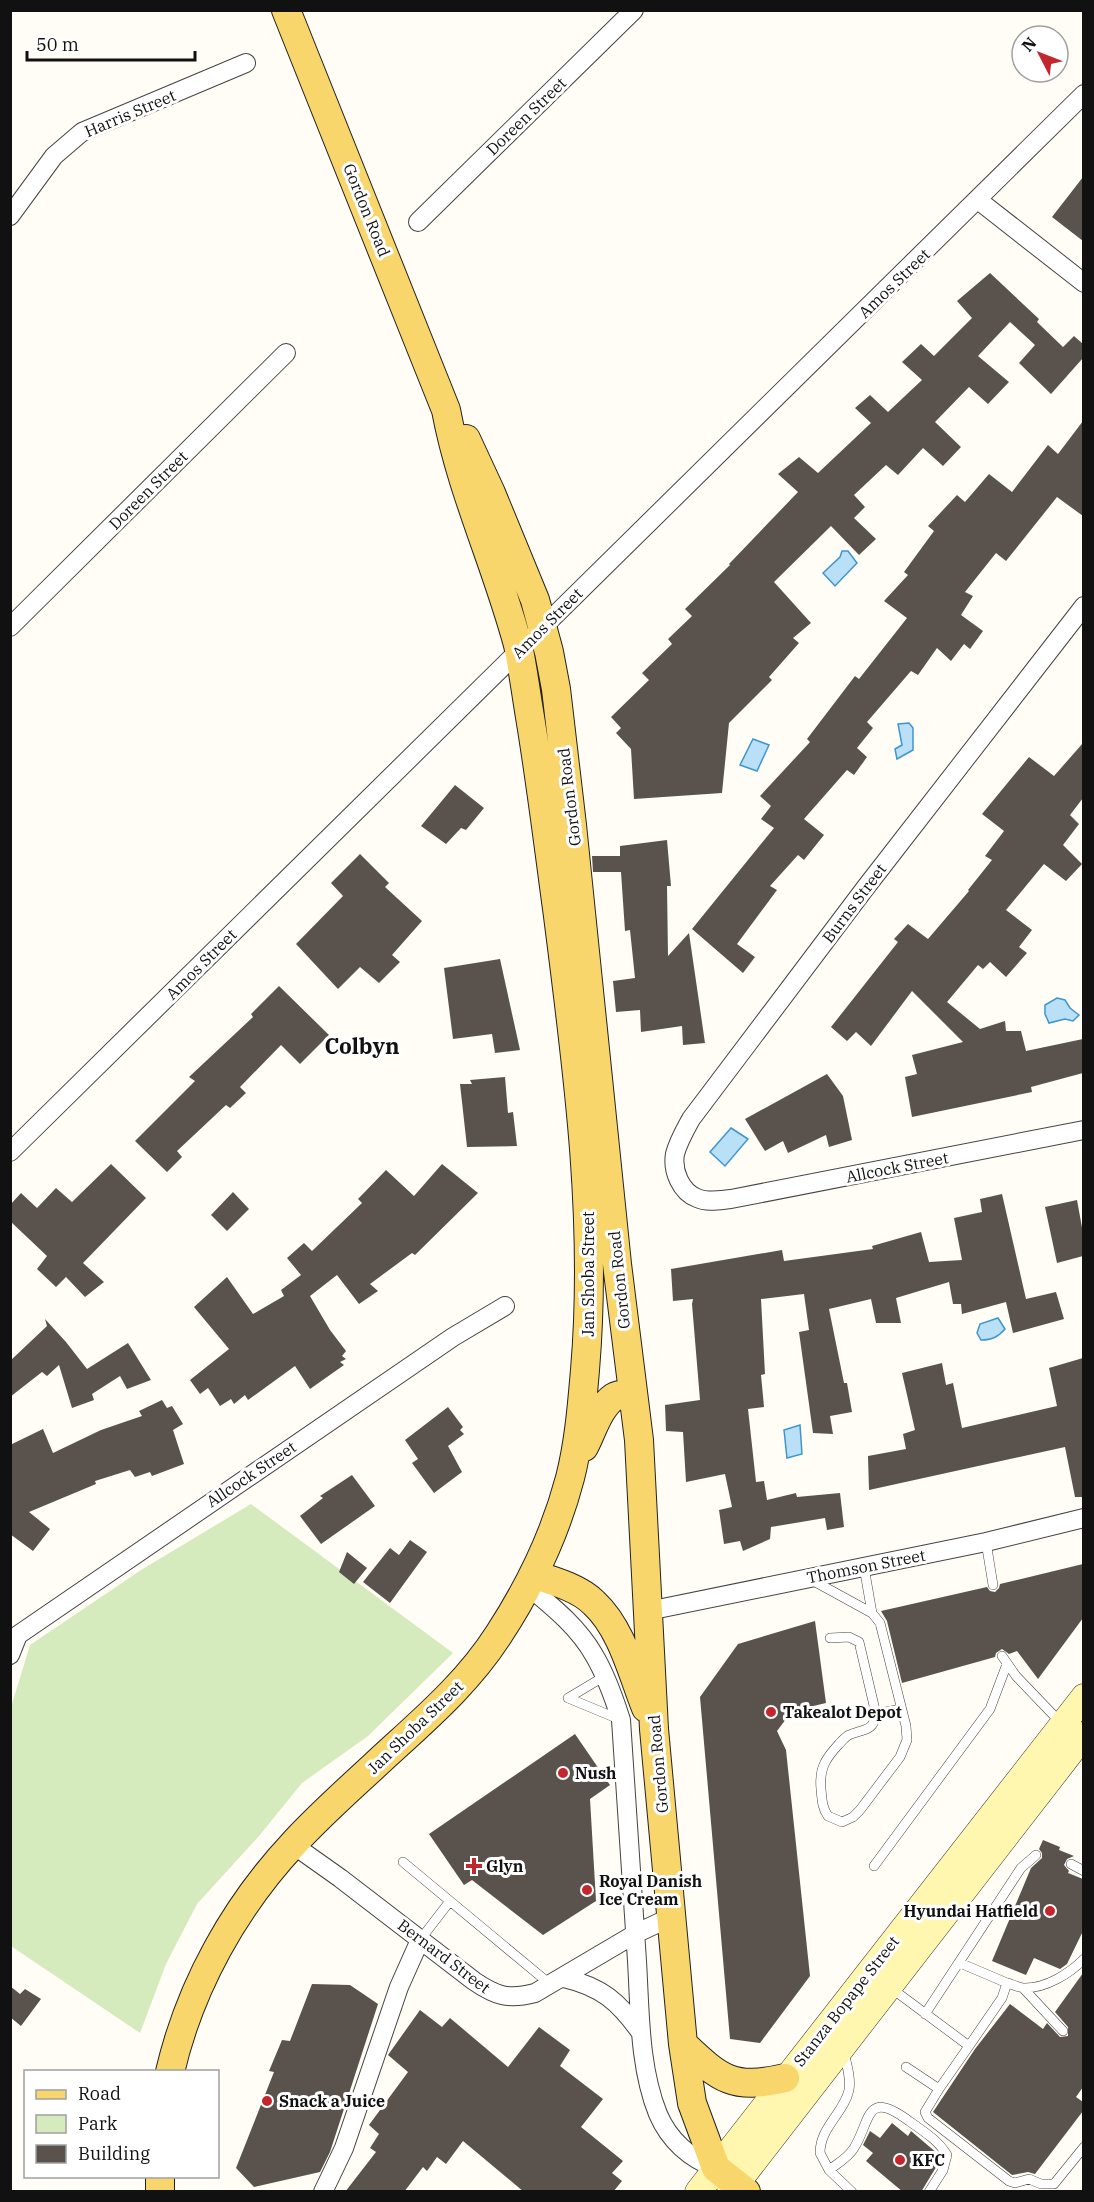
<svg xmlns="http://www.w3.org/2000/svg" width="1094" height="2202" viewBox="0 0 1094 2202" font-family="'IBM Plex Serif',serif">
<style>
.green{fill:#d5ebbd}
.water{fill:#b9e0f7;stroke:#3f96cf;stroke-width:1.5}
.building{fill:#5a524d}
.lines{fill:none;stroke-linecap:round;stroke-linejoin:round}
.service-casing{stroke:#444;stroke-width:10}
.minor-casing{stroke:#444;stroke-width:20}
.secondary-casing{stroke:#333;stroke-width:27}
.primary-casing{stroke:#222;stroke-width:30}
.service{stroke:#fff;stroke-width:9}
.minor{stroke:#fff;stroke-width:18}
.secondary{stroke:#fff6b0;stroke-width:26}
.primary{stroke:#f9d66b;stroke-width:28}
.poi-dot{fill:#c4262e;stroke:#fff;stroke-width:2}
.labels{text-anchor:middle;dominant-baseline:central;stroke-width:6;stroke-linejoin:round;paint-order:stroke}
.street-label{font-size:16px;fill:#111;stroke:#fff}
.poi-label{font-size:16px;font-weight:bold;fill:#111;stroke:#fff;text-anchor:start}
.district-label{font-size:22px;font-weight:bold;fill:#111;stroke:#fff}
</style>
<rect width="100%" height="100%" fill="#fffdf5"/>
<!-- green -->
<path class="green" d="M251,1504L453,1653L368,1736L302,1783L259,1836L197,1904L166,1964L140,2033L11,1946V1707L30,1645L141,1570Z"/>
<!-- water -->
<path class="water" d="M842,551H848L857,563L835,586L823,573L840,557Z
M909,723L913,728V750L897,759L895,749L902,745L898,724Z
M753,739L769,745L757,771L740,765Z
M1057,998L1065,1000L1070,1008L1079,1015L1073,1021L1065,1019L1049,1023L1045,1014V1005Z
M731,1128L748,1139L725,1166L710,1152Z
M998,1318L1005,1329C998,1337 992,1340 981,1340L977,1333L980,1324Z
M800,1425L802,1454L787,1458L784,1430Z"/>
<!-- building -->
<path class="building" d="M1083,177V241L1052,217Z
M990,273L1039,319L1037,322L1063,347L1074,336L1083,344V358L1051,394L1019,363L1035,345L1010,322L978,356L1009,382L988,404L969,387L935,422L961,447L943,466L923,448L898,475L886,465L854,495L865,507L854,518L876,539L859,555L831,526L774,582L811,623L793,638L799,643L769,677L772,680L729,723L722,793L634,799L631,749L616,733L621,728L611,717L649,680L642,673L672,644L668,639L692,616L685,609L730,565L729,564L798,492L778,474L799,457L818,473L871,423L855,408L870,395L888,412L922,380L902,362L921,344L934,356L972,318L957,301Z
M1083,421V516L1057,497L1006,561L996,553L965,592L973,596L961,615L983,631L970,649L964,644L951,661L937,648L918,675L911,671L867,722L873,728L857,748L867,757L854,775L847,770L804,819L824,835L804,860L798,855L770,886L777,890L737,944L755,957L743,973L692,929L774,828L761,819L771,806L760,796L810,742L807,739L855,676L859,679L907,618L884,601L908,575L904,572L934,531L928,526L957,495L965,502L989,474L1012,492L1048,445L1058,454Z
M1083,743V798L1070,815L1079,824L1063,845L1082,864L1066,881L1044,864L1006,910L1032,930L1019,947L1027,953L1006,977L990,962L983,969L978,965L947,1002L980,1029L1005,1021L1006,1031H1021L1026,1051L1083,1039V1073L1031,1087L1032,1092L912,1117L905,1077L917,1074L912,1055L963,1042L912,991L871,1046L856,1032L847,1041L831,1027L898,942L894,939L908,924L928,939L969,891L968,890L992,860L985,856L1004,831L982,814L1029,757L1054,776Z
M455,785L484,808L466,830L461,828L446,844L421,826Z
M667,840L671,886H667L668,956L689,933L705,1043L683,1045L682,1026L641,1032L640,1010L616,1012L613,981L635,978L630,930L625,931L621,872H593L592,856H620V846Z
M360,854L389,883L385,887L422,921L392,955L400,962L379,983L360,967L338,989L296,944L343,896L331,883Z
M500,959L520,1050L495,1053L492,1034L453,1039L444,968Z
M279,986L329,1035L300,1064L281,1045L240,1087L246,1093L230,1108L226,1105L177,1151L182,1157L167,1172L135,1141L195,1081L189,1077L253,1017L251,1014Z
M827,1074L843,1096L852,1140L829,1147L826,1135L788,1153L783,1141L765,1151L745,1119Z
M505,1077L508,1113L513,1112L517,1146L467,1147L460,1084H472L470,1080Z
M111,1164L146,1198L83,1263L104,1282L85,1297L66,1277L56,1287L37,1269L47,1256L10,1221V1205L21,1193L37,1208L56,1188L72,1202Z
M442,1164L478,1193L415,1255L412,1253L370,1284L378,1291L359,1304L337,1275L310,1296L330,1330L346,1351L342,1356L346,1359L340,1362L344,1365L310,1389L295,1366L248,1400L245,1395L234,1404L231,1399L220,1406L208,1388L200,1394L190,1380L229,1349L194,1307L227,1277L253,1314L284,1296L281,1290L301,1275L287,1258L304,1243L312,1251L362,1203L358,1199L386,1170L414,1196Z
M233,1192L249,1209L227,1231L211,1215Z
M1002,1194L1026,1299L1056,1292L1064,1319L1013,1333L1006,1302L962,1314L961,1304H953L949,1282L896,1298L901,1323H876L871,1299L829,1309L844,1383H847L852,1412L830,1416L833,1434L813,1433L799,1332L809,1330L804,1294L761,1299L765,1374L761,1375L764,1407L748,1409L756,1482L764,1481L767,1500L796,1493L797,1497L840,1493L844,1527L827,1530L825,1518L771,1527L770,1539L743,1551L740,1541L724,1544L719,1510L732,1507L725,1474L686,1482L683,1432L666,1431L665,1405L700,1400L692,1304L693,1299L673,1301L671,1269L782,1250L784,1261L873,1249L872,1246L921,1232L929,1262L962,1260L954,1218L982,1212L980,1199Z
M1077,1200L1083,1233V1256L1057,1263L1045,1207Z
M45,1319L66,1342L87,1369L128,1343L151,1380L127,1389L120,1376L92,1394L94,1400L72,1408L59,1365L47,1376L42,1372L10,1397V1361L47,1326Z
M1083,1358V1497H1075L1065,1447L869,1490L868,1456L906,1449L903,1434L915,1430L902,1373L942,1363L946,1385L953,1383L962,1428L1057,1406L1049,1368Z
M162,1400L167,1408L172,1406L183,1424L173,1430L184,1464L152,1476L150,1472L135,1477L130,1470L95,1481L96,1484L29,1512L50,1529L33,1551L10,1534V1445L43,1429L53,1453L101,1430L142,1416L139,1411Z
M448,1407L463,1427L460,1430L464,1434L448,1446L462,1472L434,1493L412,1463L418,1459L405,1440Z
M352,1475L375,1506L321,1544L300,1516L323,1498L320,1496Z
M410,1540L427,1552L390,1603L363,1582L390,1548L399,1555Z
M347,1552L367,1568L354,1584L339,1572Z
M1083,1564V1618L1038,1679L1017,1651L1009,1654L1002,1649L996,1653L995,1657L902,1683L887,1621L881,1611L987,1587L990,1591L995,1592L999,1588L1000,1584Z
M815,1621L826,1703L792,1711L777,1731L786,1750L810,1976L760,2043L730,2039L700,1697L738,1644Z
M575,1734L610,1785L590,1799L596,1901L543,1935L472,1880L464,1885L429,1834Z
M1043,1840L1060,1847L1059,1850L1074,1856L1067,1859L1064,1865L1069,1871L1068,1873L1083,1879V1931L1067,1964L1060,1969L1034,1958L1026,1975L992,1961L1031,1868L1042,1858V1853L1039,1849Z
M1083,1973V2087L1076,2097L1083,2102V2111L1035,2174L1028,2172L1012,2175L933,2112L975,2049L1010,2004L1043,2029L1047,2023L1060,2037L1068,2036V2027L1055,2012Z
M312,1984L350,1985L378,2004L330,2152L320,2172L254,2187L236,2168L274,2072L269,2071L282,2040L290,2041Z
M10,1986L20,1994L25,1989L41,1999L21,2026L10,2017Z
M420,2010L442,2027L450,2018L508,2067L539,2027L570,2050L560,2066L603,2099L581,2127L623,2161L612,2173L622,2181L613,2192H524L463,2141L446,2164L437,2157L427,2171L423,2167L404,2192H345L376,2152L370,2148L379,2134L369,2125L408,2072L388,2055Z
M892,2123L908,2136L911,2131L938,2154V2164L921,2192H903L866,2161L873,2153L863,2145L870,2131L880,2138Z"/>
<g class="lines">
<!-- service casing -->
<g class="service-casing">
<path id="service" d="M986,1542L993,1585
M864,1567L872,1613
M810,1579L872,1613L880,1623L906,1726L907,1740L900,1757L860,1810L853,1817L842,1822L828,1816C822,1808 822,1799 821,1789C819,1769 825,1759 839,1744C842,1741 845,1737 849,1735C862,1729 874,1732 876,1714L859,1642L849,1637L830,1638
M1002,1656L1016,1676L1061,1723
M568,1698L621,1720
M568,1698L605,1676
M876,1714L901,1709
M403,1862L551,1985
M1071,1864L1084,1871
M874,1866L990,1709L1007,1664
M420,1940L450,1901
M1007,1983C1012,1984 1019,1988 1025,1988C1046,1988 1069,1974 1084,1959
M891,1988L969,2046L1002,1998L1007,1983L960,1963
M1024,1989L1063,2031
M925,2014L1021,1868L1036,1855
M844,2053C847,2065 851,2078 849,2090C844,2113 820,2127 820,2153L829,2170L852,2192
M906,2067L939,2089L969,2046
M939,2089L925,2112L928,2118L1009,2181L1015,2183L1029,2179L1041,2184H1054L1084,2147
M829,2170C838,2163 848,2158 854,2148C871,2121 865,2088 909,2121C923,2131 938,2140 947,2155L943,2170L929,2192"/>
</g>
<!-- minor casing -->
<g class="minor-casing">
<path id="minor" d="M978,200L1084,283
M10,216L54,156L82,132L246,63
M418,222L634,10
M1084,606L866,887L691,1119C685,1130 678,1142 675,1154C672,1171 681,1192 697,1198C708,1203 720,1200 731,1199L1084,1130
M10,627L286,353
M10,1152L1084,94
M529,1587C553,1607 578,1627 594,1655C606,1675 614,1698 621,1720C627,1801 632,1881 637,1961C640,2011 639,2067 658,2114C669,2140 690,2159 716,2168
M648,1611L986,1542L1084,1518
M10,1655L18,1635L453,1337L505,1306
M292,1844L340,1878L474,1981C496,1996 508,2000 535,1993L635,1934L671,1917
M564,1978C602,1987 619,2002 641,2033
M323,2192L344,2148L399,1987L420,1940"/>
</g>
<!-- secondary casing -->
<g class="secondary-casing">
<path id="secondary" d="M698,2192L1084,1697
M730,2192L1084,1735"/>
</g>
<!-- primary casing -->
<g class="primary-casing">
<path id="primary" d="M466,439L491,493L535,600L549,652L556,689L572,825L617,1264L639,1440L654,1729L683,2044L692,2103L716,2168L746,2192
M584,1447C592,1432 599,1407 614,1397C619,1394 626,1394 633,1393
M535,1575C554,1581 579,1588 594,1603C622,1629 632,1673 646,1708
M683,2044C721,2080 733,2090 785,2078
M170,2072C190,1986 235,1906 295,1842C320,1815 347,1791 374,1766C419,1724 465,1687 499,1634C531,1585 555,1535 570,1478C579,1443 582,1405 585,1370C598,1218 577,1066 558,916C549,850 541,783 530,717C526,693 523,669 518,645C497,566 461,491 446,410L286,10
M160,2192V2176"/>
</g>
<!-- service -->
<use href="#service" class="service"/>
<!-- minor -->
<use href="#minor" class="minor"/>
<!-- secondary -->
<use href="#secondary" class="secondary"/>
<!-- primary -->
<use href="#primary" class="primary"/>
</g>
<!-- markers -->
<g class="poi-dot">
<circle cx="771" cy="1712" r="6"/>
<circle cx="563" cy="1773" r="6"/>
<path d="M471 1857h6v6h6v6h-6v6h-6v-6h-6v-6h6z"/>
<circle cx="587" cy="1890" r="6"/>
<circle cx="1050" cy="1911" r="6"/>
<circle cx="267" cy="2101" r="6"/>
<circle cx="900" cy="2160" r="6"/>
</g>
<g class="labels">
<!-- street labels -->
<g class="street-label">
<text transform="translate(130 113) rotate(-23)">Harris Street</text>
<text transform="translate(526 116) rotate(-44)">Doreen Street</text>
<text transform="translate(367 210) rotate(68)">Gordon Road</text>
<text transform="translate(894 283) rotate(-44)">Amos Street</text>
<text transform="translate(148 490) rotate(-45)">Doreen Street</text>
<text transform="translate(547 623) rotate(-45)">Amos Street</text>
<text transform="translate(569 797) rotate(-97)">Gordon Road</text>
<text transform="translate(854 903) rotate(-53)">Burns Street</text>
<text transform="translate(201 964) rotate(-45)">Amos Street</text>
<text transform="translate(897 1167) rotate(-11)">Allcock Street</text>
<text transform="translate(588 1274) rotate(-90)">Jan Shoba Street</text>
<text transform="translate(619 1280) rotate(-96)">Gordon Road</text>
<text transform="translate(251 1474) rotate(-34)">Allcock Street</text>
<text transform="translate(866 1566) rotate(-11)">Thomson Street</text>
<text transform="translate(415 1727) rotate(-44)">Jan Shoba Street</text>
<text transform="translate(658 1764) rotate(-95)">Gordon Road</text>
<text transform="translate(444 1956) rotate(37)">Bernard Street</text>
<text transform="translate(846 2001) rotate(-52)">Stanza Bopape Street</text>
</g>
<!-- poi labels -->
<g class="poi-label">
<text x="783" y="1712">Takealot Depot</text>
<text x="575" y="1773">Nush</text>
<text x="486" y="1866">Glyn</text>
<text x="599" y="1881">Royal Danish<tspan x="599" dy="18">Ice Cream</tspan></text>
<text x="1038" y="1911" text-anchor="end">Hyundai Hatfield</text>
<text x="279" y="2101">Snack a Juice</text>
<text x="912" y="2160">KFC</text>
</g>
<!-- district labels -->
<g class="district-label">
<text x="362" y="1045">Colbyn</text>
</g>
</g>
<!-- border -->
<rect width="1094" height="2202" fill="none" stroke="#111111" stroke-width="24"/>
<!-- legend -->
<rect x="24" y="2070" width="195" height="108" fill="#ffffff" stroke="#a0a0a0" stroke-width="1.5"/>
<rect x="36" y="2090" width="30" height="9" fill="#f9d66b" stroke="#a0a0a0" stroke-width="1.5"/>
<text x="78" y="2100" font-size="18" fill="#111111">Road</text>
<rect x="36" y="2115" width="30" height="18" fill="#d5ebbd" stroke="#a0a0a0" stroke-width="1.5"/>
<text x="78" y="2130" font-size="18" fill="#111111">Park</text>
<rect x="36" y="2145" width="30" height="18" fill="#5a524d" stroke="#a0a0a0" stroke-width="1.5"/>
<text x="78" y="2160" font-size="18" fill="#111111">Building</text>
<!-- north arrow -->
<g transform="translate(1040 54) rotate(312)"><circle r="28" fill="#ffffff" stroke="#a0a0a0" stroke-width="1.5"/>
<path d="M0-4.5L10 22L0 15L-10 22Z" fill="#c4262e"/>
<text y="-9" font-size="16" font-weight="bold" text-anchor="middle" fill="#111111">N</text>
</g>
<!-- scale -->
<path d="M27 51v9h168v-9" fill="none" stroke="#111111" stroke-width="3"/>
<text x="36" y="51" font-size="18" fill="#111111" stroke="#ffffff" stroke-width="4.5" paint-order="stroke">50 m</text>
</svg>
